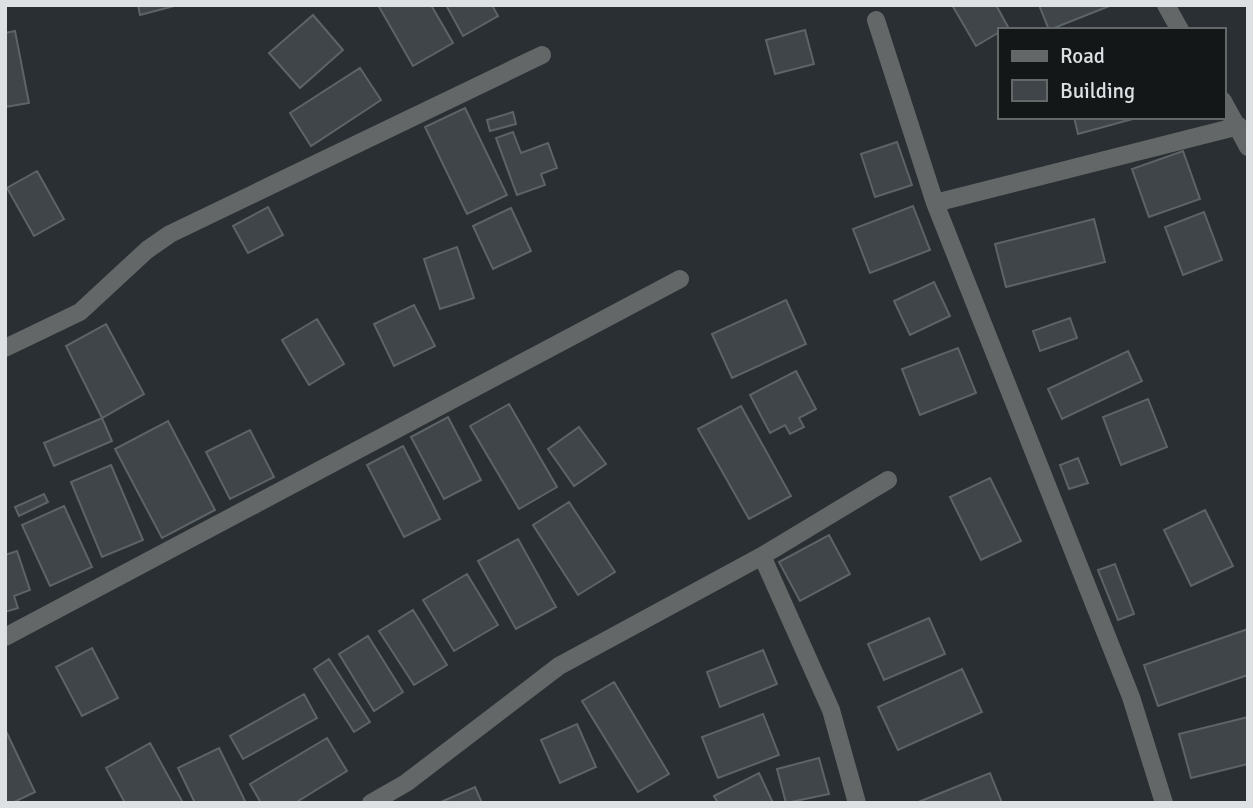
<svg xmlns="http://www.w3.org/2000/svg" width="1253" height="808" viewBox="0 0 1253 808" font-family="Signika,sans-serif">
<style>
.building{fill:#3f4548;stroke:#5d6467;stroke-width:2}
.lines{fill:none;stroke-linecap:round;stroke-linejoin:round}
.minor{stroke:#646768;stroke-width:18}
</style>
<rect width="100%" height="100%" fill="#292f32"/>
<!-- building -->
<path class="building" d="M138,5H178L140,15Z
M378,5H431L453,43L413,66Z
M446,5H492L498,16L463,36Z
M952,5H996L1008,27L976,46Z
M1039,5H1112L1049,30Z
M313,15L343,50L300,88L269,53Z
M805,30L814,64L775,74L766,40Z
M15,31L29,103L5,107V33Z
M360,68L381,100L311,146L290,113Z
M465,108L507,195L467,214L425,127Z
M513,112L516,124L490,131L487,120Z
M1074,117H1140L1078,134Z
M513,132L521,153L548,143L557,168L541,174L545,185L517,195L496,138Z
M897,142L912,185L875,197L861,154Z
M1183,151L1200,199L1149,217L1132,169Z
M37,171L64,219L34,236L7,188Z
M913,206L930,250L870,273L853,229Z
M268,207L283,235L248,253L233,226Z
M511,208L531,251L493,269L473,226Z
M1204,212L1222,260L1183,275L1165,227Z
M1094,219L1105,262L1006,287L995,244Z
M457,247L474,298L440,309L424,259Z
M934,282L950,316L910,335L894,301Z
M786,300L806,344L732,378L712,334Z
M414,305L435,346L394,366L374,324Z
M1070,318L1077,338L1040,351L1033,331Z
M317,319L344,364L309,385L282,340Z
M106,324L144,394L102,418L66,346Z
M958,348L976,393L920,415L902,369Z
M1128,351L1142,381L1062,419L1048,389Z
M796,371L816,409L799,418L804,427L790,434L785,425L770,433L750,395Z
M1148,399L1167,447L1121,465L1103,417Z
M509,404L557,487L519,509L470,426Z
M741,406L791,496L749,519L698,429Z
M448,417L481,480L444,499L411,437Z
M102,418L112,441L54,466L44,443Z
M168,421L215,510L162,538L115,449Z
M579,427L606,464L574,486L548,449Z
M250,430L274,477L230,499L206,452Z
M403,446L440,519L404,537L367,465Z
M1078,458L1088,483L1069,489L1060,465Z
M111,465L143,540L102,557L71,482Z
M990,478L1021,541L981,560L950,497Z
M44,494L48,502L19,516L15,507Z
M569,502L615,572L578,595L533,525Z
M64,506L92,567L50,586L22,525Z
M1205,510L1233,566L1191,586L1164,530Z
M829,535L850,574L800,601L779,562Z
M518,539L556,607L516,629L478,561Z
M17,551L30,590L14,596L18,608L5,612V555Z
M1115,564L1134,614L1118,620L1098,570Z
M467,574L498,625L454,651L423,600Z
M413,610L447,665L414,685L379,631Z
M929,618L945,654L884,680L868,644Z
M1248,629V675L1158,706L1144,665Z
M368,636L403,692L374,711L339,654Z
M92,648L118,698L82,716L56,667Z
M763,650L777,684L720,707L707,672Z
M329,659L370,722L354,732L314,669Z
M962,669L982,712L898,750L878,707Z
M614,682L669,774L638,792L582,701Z
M304,694L317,718L243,759L230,736Z
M763,714L779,755L718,778L702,737Z
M1248,717V764L1191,778L1179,734Z
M577,724L596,767L560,783L541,740Z
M5,729L35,792L12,803H5Z
M327,738L347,771L295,803H261L250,784Z
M150,743L183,803H125L106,768Z
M219,748L246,803H195L178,768Z
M819,758L829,794L786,803L777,769Z
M759,773L773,803H718L714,796Z
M990,773L1002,803H916Z
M475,787L482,803L441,802Z"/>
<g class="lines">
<!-- minor -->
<path class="minor" d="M1166,5L1180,30
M876,20L935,203L1131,697L1164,803
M1223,101L1248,147
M935,203L1239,126
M5,348L80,312L147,250L170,234L542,55
M762,556L831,710L857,803
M5,637L680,279
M371,803L406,783L559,666L762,556L888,480"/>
</g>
<!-- border -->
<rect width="1253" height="808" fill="none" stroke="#dde1e3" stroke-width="14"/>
<!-- legend -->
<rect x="998" y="28" width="228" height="91" fill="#141718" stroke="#646869" stroke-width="2"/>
<rect x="1012" y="51" width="35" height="10" fill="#646768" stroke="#646869" stroke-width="2"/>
<text x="1060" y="63" font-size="21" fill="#dde1e3">Road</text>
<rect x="1012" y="80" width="35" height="21" fill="#3f4548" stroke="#646869" stroke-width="2"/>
<text x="1060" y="98" font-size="21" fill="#dde1e3">Building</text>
</svg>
